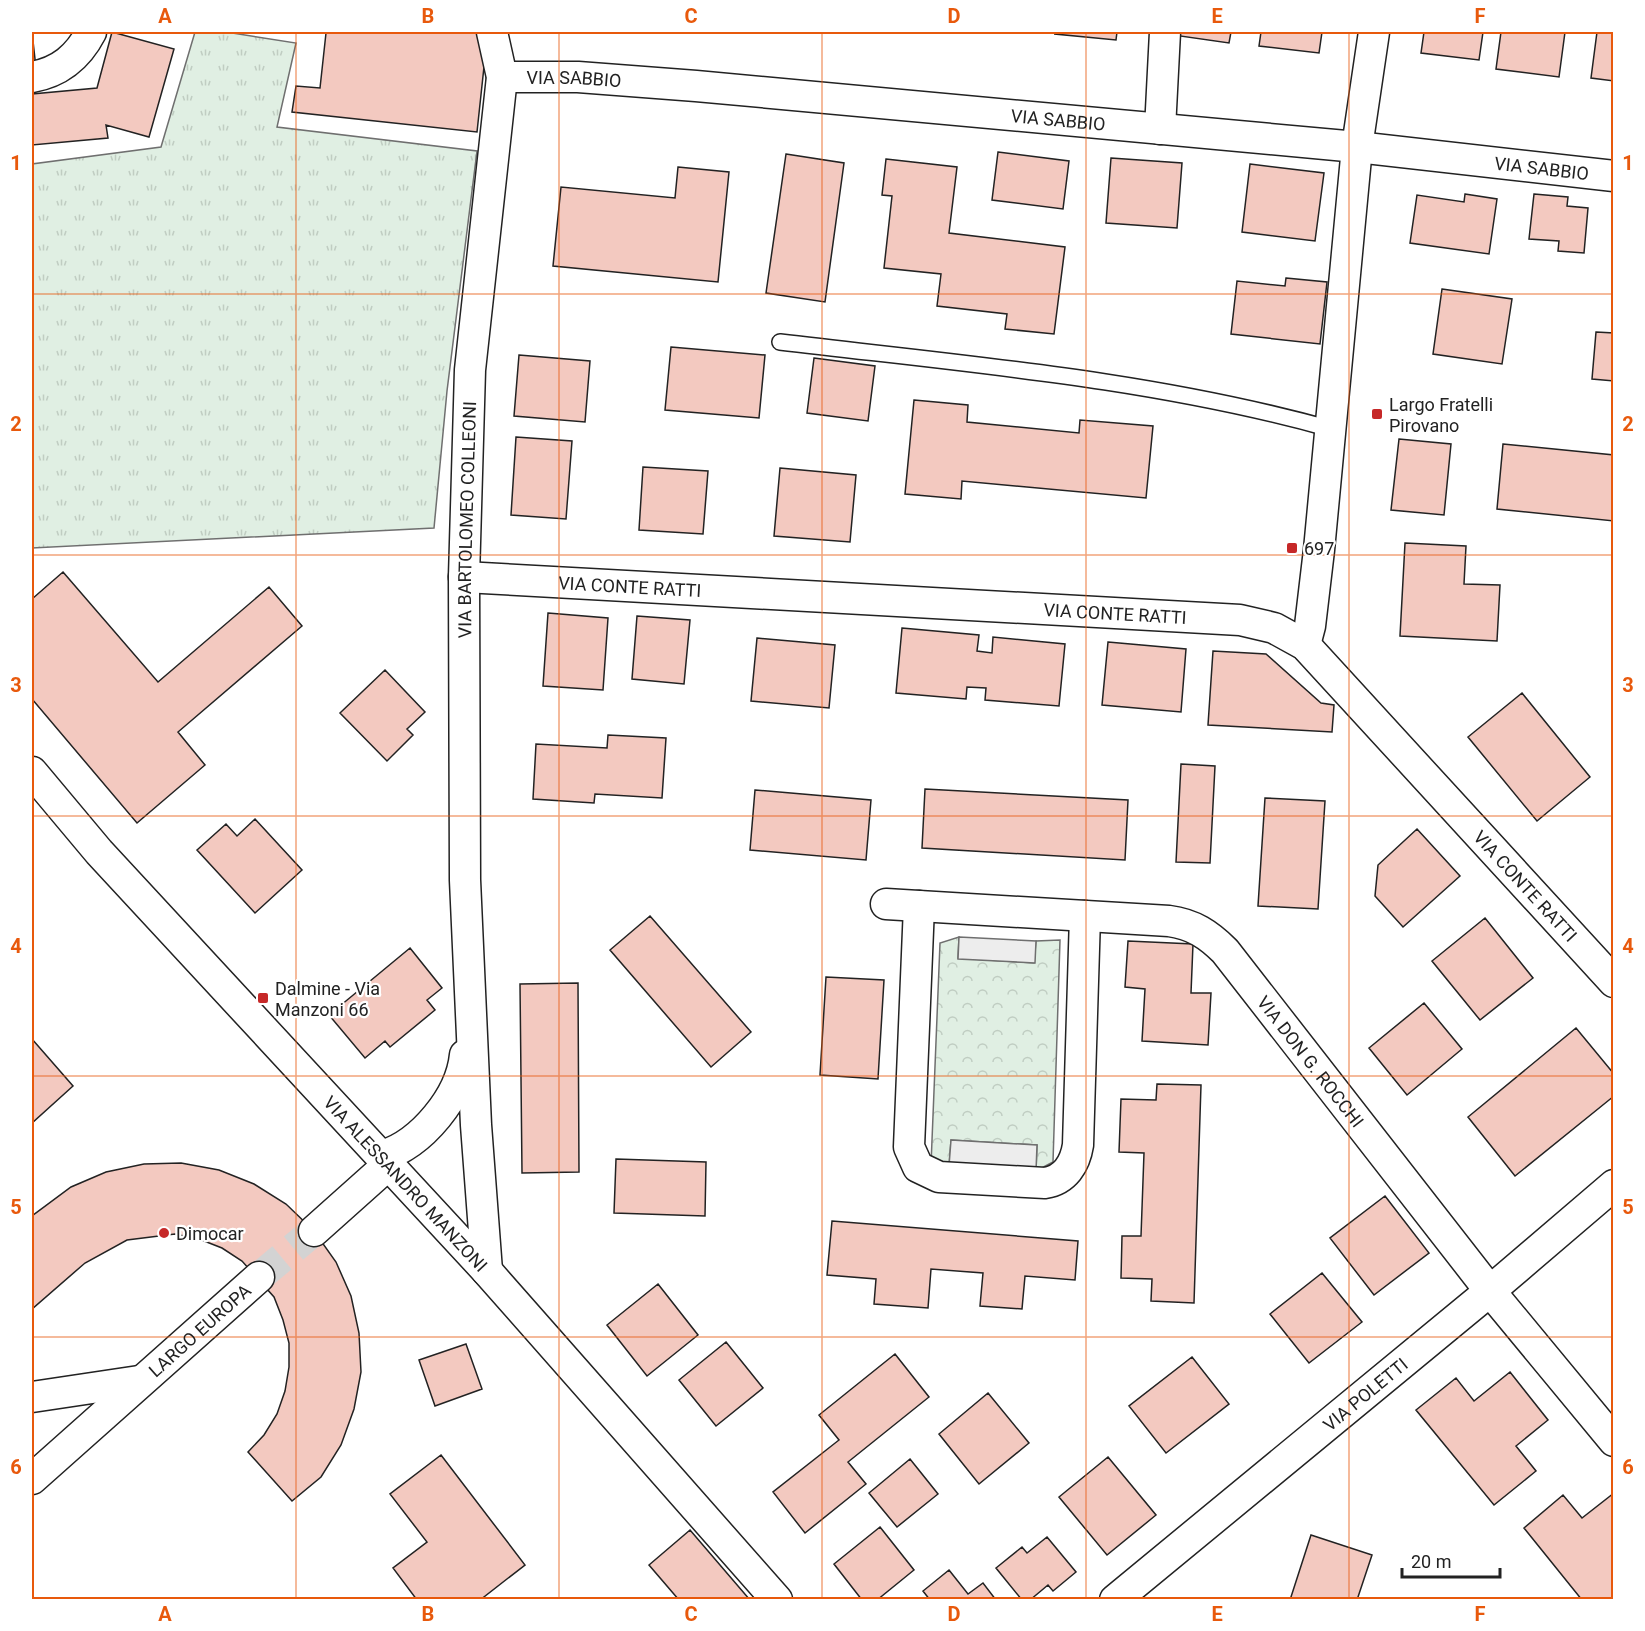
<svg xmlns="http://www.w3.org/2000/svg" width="1645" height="1631" viewBox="0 0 1645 1631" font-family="Roboto,sans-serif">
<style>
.grass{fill:url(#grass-tufts);stroke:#6f6f6f;stroke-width:1.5}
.park{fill:url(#park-crowns);stroke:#6f6f6f;stroke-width:1.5}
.parking{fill:#ededed;stroke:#6f6f6f;stroke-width:1.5}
.building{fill:#f3c9c0;stroke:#222;stroke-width:1.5}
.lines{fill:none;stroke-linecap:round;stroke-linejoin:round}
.street-tunnel{stroke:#d3d3d3;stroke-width:30;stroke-dasharray:30 15;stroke-linecap:butt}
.lane-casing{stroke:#222;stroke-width:18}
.street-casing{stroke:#222;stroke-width:33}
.lane{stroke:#fff;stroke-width:15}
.street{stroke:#fff;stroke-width:30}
.grid{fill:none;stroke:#e8590c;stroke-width:1.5;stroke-opacity:0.55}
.poi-dot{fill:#c62828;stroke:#fff;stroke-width:2}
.labels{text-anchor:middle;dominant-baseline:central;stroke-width:4.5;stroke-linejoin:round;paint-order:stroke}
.street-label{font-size:18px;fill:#222;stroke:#fff}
.poi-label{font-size:18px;fill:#222;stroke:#fff;text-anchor:start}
.neatline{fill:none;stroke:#e8590c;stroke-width:2}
.grid-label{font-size:20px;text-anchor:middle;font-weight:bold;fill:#e8590c}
</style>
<defs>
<pattern id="grass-tufts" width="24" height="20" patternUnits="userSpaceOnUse" patternTransform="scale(1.5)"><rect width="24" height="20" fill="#e0efe3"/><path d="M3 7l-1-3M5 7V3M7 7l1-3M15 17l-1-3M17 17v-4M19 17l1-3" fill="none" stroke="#c0cdc2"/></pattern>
<pattern id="park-crowns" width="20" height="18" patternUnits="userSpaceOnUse" patternTransform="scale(1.5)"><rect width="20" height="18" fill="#e0efe3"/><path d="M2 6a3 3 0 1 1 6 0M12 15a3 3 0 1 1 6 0" fill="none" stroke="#c0cdc2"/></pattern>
</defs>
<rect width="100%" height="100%" fill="#fff"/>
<!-- grass -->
<path class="grass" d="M195,32H226L296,43L277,127L477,151L447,391L434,528L32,548V164L161,147Z"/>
<!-- park -->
<path class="park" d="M959,937L958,958L1034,963L1036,941L1060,940L1053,1162L1036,1171L1037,1145L951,1140L949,1166L931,1165L940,943Z"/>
<!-- parking -->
<path class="parking" d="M959,937L1036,941L1035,963L958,959Z
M951,1140L1037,1145L1036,1171L949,1166Z"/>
<!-- building -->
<path class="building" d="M32,32L36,68H32Z
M112,32L174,49L149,137L106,125L108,138L32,145V94L97,88Z
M318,32H482L486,48L477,132L292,112L296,86L320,88L326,33Z
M1056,32H1117L1116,40L1055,34Z
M1174,32H1231L1229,43L1173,35Z
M1261,32H1322L1319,53L1259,46Z
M1424,32H1483L1479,60L1421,53Z
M1501,32H1565L1559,77L1496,69Z
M1597,32H1614V81L1591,78Z
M998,152L1069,161L1063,209L992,200Z
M786,154L844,163L825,302L766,293Z
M1111,158L1182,163L1177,228L1106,223Z
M886,159L957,167L949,233L1065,247L1054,334L1005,329L1007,314L937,306L941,274L884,268L892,196L882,195Z
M1250,164L1324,173L1315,241L1242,232Z
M678,167L729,172L718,282L553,266L561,187L675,198Z
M1465,194L1497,199L1489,254L1410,243L1417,195L1464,202Z
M1534,194L1568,197L1567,206L1588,208L1584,253L1558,251L1559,241L1529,239Z
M1286,278L1327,282L1320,344L1231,334L1237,281L1285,286Z
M1442,289L1512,299L1502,364L1433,354Z
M1596,332L1614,333V381L1592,379Z
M671,347L765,355L759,418L665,410Z
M519,355L590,361L585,422L514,416Z
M814,358L875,366L868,421L807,413Z
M914,400L968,405L967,422L1079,433L1080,420L1153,426L1146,498L962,481L961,499L905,494Z
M516,437L572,441L566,519L511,515Z
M1399,439L1451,444L1444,515L1391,510Z
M1503,444L1614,455V521L1497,509Z
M643,467L708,471L703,534L639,530Z
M780,468L856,475L850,542L774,536Z
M1405,543L1466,546L1464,584L1500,585L1497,641L1400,636Z
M63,572L158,682L269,587L302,626L178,732L205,765L137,823L32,699V599Z
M548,613L608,618L603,690L543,686Z
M637,616L690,620L684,684L632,679Z
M902,628L979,635L977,651L992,653L993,637L1065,644L1059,706L985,700L986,688L967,687L966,699L896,693Z
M757,638L835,645L829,708L751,701Z
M1108,642L1186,649L1181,712L1102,705Z
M1213,651L1266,654L1321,703L1334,705L1332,732L1208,725Z
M385,670L425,712L407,729L413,735L387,761L340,713Z
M1522,693L1590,777L1537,821L1468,737Z
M608,735L666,738L662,798L595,794L594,803L533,799L536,744L607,748Z
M1181,764L1215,766L1210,863L1176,862Z
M925,789L1128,800L1125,860L922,848Z
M755,790L871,800L866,860L750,850Z
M1265,798L1325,801L1318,909L1258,906Z
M255,819L302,870L255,913L197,850L226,824L237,836Z
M1417,829L1460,876L1403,927L1375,896L1378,865Z
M650,916L751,1032L711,1067L610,950Z
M1485,918L1533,978L1480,1020L1432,961Z
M1128,941L1193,944L1191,993H1211L1208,1045L1142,1041L1145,989L1125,987Z
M410,948L442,988L427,1000L435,1010L390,1047L385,1041L365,1058L329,1015Z
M826,977L884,980L878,1079L820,1075Z
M578,983L579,1172L522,1173L520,984Z
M1424,1003L1462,1049L1407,1095L1369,1048Z
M1576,1028L1614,1074V1096L1515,1176L1468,1117Z
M32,1039L73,1086L32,1123Z
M1157,1084L1201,1085L1194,1303L1151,1301L1152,1279L1121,1278L1122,1236H1141L1144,1153L1119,1152L1121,1099L1156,1100Z
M616,1159L706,1162L705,1216L614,1213Z
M181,1163L219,1170L254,1184L286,1204L314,1231L336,1262L351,1296L359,1333L361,1372L354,1409L341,1445L321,1477L292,1501L248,1452L264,1435L277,1414L285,1391L289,1367V1343L283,1320L274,1297L242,1261L222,1248L199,1239L175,1234L127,1240L85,1263L32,1309V1216L71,1187L106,1172L144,1164Z
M1385,1196L1429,1253L1374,1295L1330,1238Z
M832,1221L1078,1241L1075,1280L1025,1276L1022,1309L980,1306L983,1273L931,1269L928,1308L874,1304L876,1279L827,1275Z
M1322,1273L1362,1322L1309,1363L1270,1314Z
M658,1284L698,1335L647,1376L607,1325Z
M726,1342L763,1388L716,1426L679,1380Z
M466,1344L482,1389L435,1406L419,1360Z
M895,1354L929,1397L848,1462L866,1484L805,1533L773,1492L839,1440L819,1415Z
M1192,1357L1229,1404L1166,1453L1129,1406Z
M1510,1372L1548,1420L1516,1446L1536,1471L1494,1505L1416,1410L1456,1378L1474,1401Z
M988,1393L1029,1443L979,1484L939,1434Z
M441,1455L525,1565L480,1600H417L393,1568L427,1542L390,1494Z
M1108,1457L1156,1515L1107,1555L1059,1497Z
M910,1459L938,1494L897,1527L869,1493Z
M1614,1493V1600H1582L1524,1528L1563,1495L1582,1518Z
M880,1527L914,1570L877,1600H862L834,1564Z
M690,1530L750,1600H679L649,1565Z
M1311,1535L1372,1555L1357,1600H1290Z
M1047,1537L1076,1572L1053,1591L1048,1585L1030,1600H1022L996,1568L1022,1547L1027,1553Z
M949,1570L968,1594L983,1583L996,1600H930L923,1591Z"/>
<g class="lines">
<!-- street-tunnel -->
<path class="street-tunnel" d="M259,1277L314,1231"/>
<!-- lane casing -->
<g class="lane-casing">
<path id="lane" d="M780,342C964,364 1152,379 1331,429"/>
</g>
<!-- street casing -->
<g class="street-casing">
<g id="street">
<path d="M32,77C60,72 78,57 91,32"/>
<path id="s1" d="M502,77H578L696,86L1357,147L1614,176"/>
<path d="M1160,129L1165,32"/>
<path id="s2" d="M464,577L1240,620L1274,628L1305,645L1614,982"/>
<path d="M1305,645L1310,626L1319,550L1357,147L1374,32"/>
<path id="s3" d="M32,772L99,852L487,1271L777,1600"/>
<path id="s4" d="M886,904L1169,921C1193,924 1209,935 1225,951L1490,1291L1614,1441"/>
<path d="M919,906L909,1147L918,1167L939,1177L1045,1183C1065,1180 1075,1164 1078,1145L1085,916"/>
<path d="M382,1156C422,1144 461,1096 465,1055"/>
<path d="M314,1231L389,1164"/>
<path id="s5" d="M487,1271L476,1125L465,880L464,577L470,370L502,77L492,32"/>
<path d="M32,1397L139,1381"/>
<path id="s6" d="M32,1479L259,1277"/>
<path id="s7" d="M1115,1600L1490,1291L1614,1185"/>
</g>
</g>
<!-- lane -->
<use href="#lane" class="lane"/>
<!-- street -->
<use href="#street" class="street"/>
</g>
<!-- grid -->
<path class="grid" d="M296,32V1600M559,32V1600M822,32V1600M1086,32V1600M1349,32V1600M32,294H1614M32,555H1614M32,816H1614M32,1076H1614M32,1337H1614"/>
<!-- markers -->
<g class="poi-dot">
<rect x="1371" y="408" width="12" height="12" rx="3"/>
<rect x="1286" y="542" width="12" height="12" rx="3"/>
<rect x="257" y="992" width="12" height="12" rx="3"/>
<circle cx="164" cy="1233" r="6"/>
</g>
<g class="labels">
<!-- street labels -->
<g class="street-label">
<text stroke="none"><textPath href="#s1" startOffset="72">VIA SABBIO</textPath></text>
<text stroke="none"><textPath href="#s1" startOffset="558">VIA SABBIO</textPath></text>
<text stroke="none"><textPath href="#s1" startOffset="1044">VIA SABBIO</textPath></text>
<text stroke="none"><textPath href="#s5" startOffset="752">VIA BARTOLOMEO COLLEONI</textPath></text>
<text stroke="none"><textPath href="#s2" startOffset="166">VIA CONTE RATTI</textPath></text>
<text stroke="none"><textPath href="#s2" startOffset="652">VIA CONTE RATTI</textPath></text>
<text stroke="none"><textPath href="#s2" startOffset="1174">VIA CONTE RATTI</textPath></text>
<text stroke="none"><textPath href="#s4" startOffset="488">VIA DON G. ROCCHI</textPath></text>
<text stroke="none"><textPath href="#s3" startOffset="556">VIA ALESSANDRO MANZONI</textPath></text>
<text stroke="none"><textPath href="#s6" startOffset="224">LARGO EUROPA</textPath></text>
<text stroke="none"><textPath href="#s7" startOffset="324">VIA POLETTI</textPath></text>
</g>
<!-- poi labels -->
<g class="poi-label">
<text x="1389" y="404">Largo Fratelli<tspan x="1389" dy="21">Pirovano</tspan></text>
<text x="1304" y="548">697</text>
<text x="275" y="988">Dalmine - Via<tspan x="275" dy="21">Manzoni 66</tspan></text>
<text x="176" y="1233">Dimocar</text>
</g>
</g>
<!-- border -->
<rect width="1645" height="1631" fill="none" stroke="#ffffff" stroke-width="66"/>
<!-- scale -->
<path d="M1402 1568v9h98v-9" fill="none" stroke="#222222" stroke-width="3"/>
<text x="1411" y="1568" font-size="18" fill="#222222" stroke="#ffffff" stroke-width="4.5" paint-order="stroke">20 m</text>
<rect x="33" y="33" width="1579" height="1565" class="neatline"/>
<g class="grid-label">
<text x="165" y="23">A</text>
<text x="428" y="23">B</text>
<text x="691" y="23">C</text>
<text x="954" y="23">D</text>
<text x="1217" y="23">E</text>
<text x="1480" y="23">F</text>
<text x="16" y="170">1</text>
<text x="1628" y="170">1</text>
<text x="16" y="431">2</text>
<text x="1628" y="431">2</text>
<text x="16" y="692">3</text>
<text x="1628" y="692">3</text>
<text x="16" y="953">4</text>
<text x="1628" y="953">4</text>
<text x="16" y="1214">5</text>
<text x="1628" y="1214">5</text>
<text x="16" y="1474">6</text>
<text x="1628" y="1474">6</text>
<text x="165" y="1621">A</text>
<text x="428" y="1621">B</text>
<text x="691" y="1621">C</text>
<text x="954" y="1621">D</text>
<text x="1217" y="1621">E</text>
<text x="1480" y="1621">F</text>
</g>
</svg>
